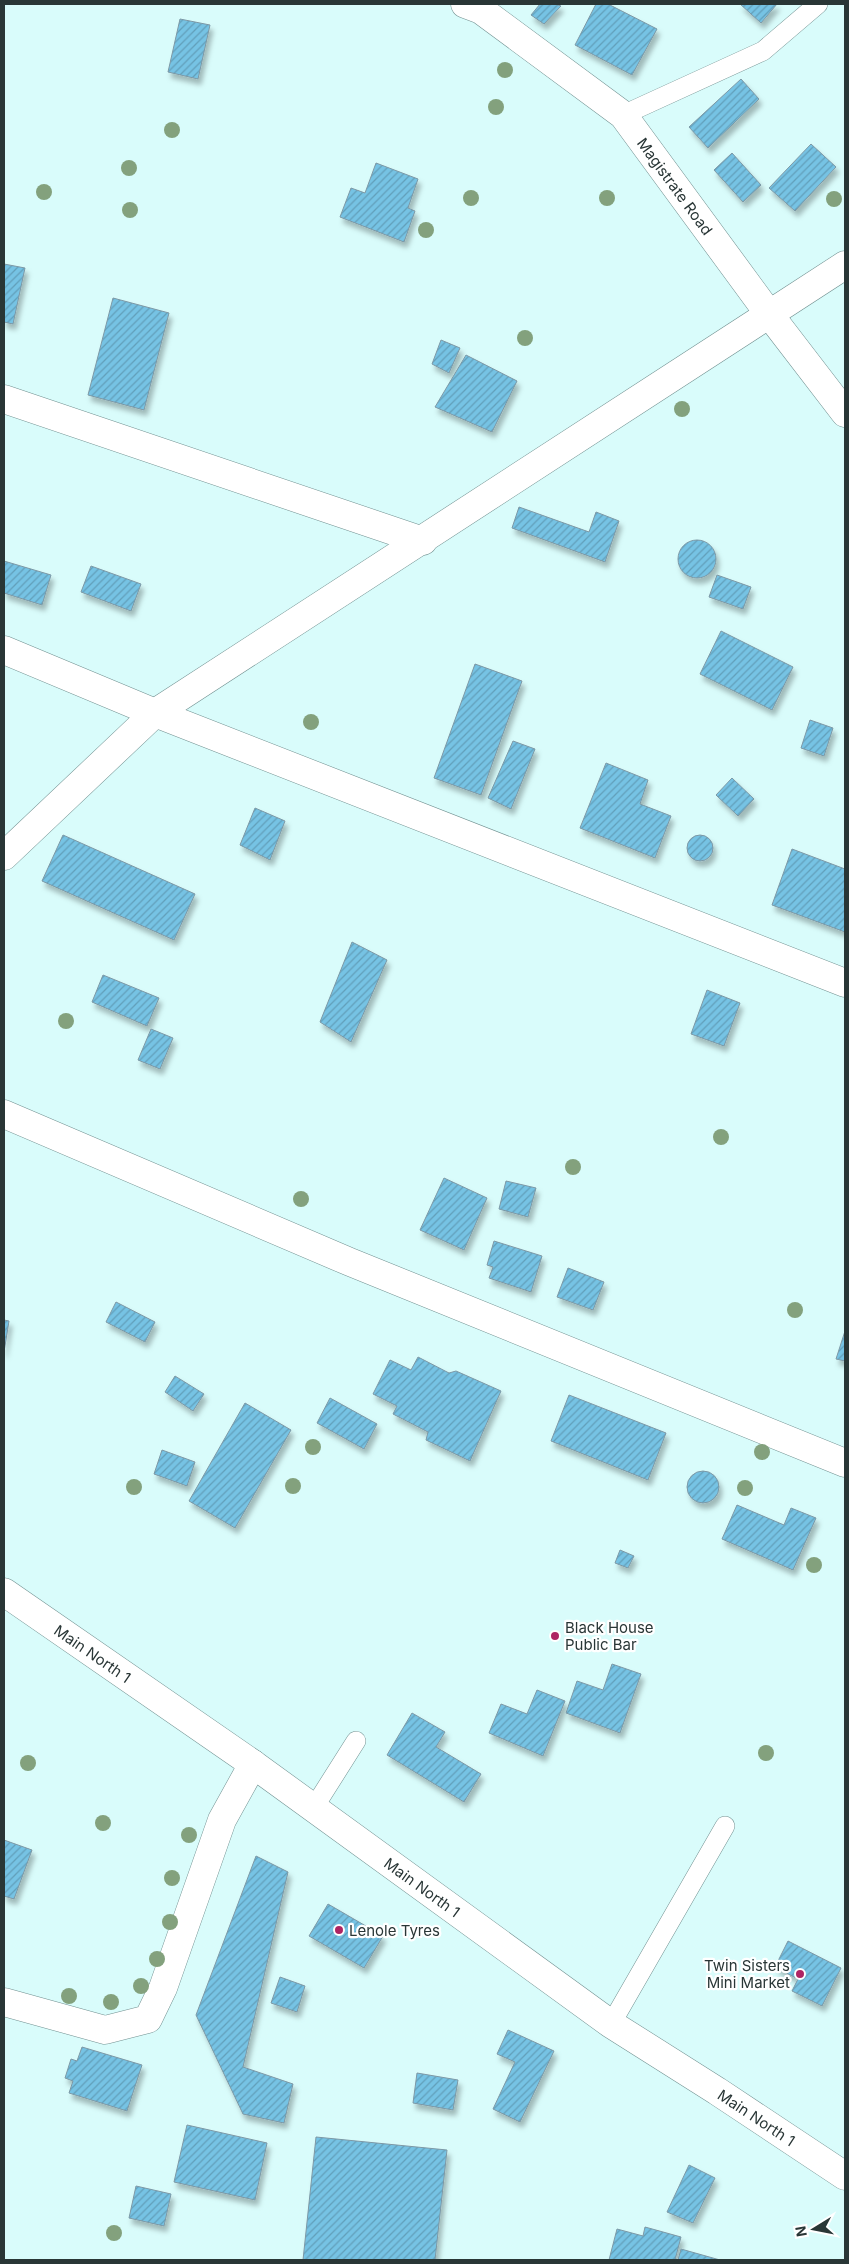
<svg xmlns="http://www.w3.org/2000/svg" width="849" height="2264" viewBox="0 0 849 2264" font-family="Inter,sans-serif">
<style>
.building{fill:url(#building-hatch);stroke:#7d98a5;filter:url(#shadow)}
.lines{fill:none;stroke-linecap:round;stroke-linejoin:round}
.service-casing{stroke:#729191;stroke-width:20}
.minor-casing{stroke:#729191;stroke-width:29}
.primary-casing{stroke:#729191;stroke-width:29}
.service{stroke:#fff;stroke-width:19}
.minor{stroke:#fff;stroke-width:28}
.primary{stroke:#fff;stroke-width:28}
.tree{fill:#83a17d}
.poi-dot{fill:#ae2463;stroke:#fff;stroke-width:2}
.labels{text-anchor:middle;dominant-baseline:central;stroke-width:4.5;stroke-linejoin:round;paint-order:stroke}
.street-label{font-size:15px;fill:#293636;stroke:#fff}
.poi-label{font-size:15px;fill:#293636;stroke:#fff;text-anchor:start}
</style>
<defs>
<pattern id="building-hatch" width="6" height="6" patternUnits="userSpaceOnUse" patternTransform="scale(1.25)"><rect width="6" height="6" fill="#76c3e4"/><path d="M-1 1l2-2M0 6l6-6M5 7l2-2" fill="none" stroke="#619fba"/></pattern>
<filter id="shadow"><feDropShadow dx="3" dy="5.5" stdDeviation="2.5" flood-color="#0004"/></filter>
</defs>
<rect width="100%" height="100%" fill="#d9fcfb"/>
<!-- building -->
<path class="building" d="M540,4H555L561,6L544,24L531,15Z
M596,4H608L657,29L632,75L575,45Z
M740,4H777L761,23Z
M180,19L210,25L198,79L168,72Z
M741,79L759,99L708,148L689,127Z
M811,144L836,167L795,211L769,188Z
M732,153L761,185L743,202L714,170Z
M376,163L418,179L408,208L415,211L404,242L340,217L351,188L365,193Z
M4,264L25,268L13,324L4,322Z
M113,298L169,313L144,410L88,395Z
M441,340L460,348L449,373L432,364Z
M466,355L517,381L492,432L435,407Z
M519,507L589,532L596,512L619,521L605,562L512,528Z
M678 559a19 19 0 1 1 38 0a19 19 0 1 1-38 0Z
M4,561L51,575L42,605L4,593Z
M91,566L141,584L131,611L81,592Z
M717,575L751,587L743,609L709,597Z
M721,631L793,667L772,710L700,674Z
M475,664L522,681L481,795L434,778Z
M810,720L833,728L824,756L801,748Z
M513,741L535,749L511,809L488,798Z
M606,763L648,780L640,804L671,816L655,858L580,828Z
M732,778L754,799L738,816L716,795Z
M255,808L285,821L270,860L240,845Z
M687 848a13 13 0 1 1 26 0a13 13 0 1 1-26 0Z
M63,835L195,894L174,940L42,881Z
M792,849L845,869V932L772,905Z
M352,942L387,960L351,1042L320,1022Z
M103,975L159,998L147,1026L92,1002Z
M707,990L740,1003L724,1046L691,1034Z
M151,1029L173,1038L160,1069L138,1060Z
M444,1178L487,1198L464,1250L420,1230Z
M506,1181L536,1188L528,1217L499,1209Z
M494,1241L542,1256L531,1292L489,1278L493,1267L487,1265Z
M568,1268L604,1282L593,1310L557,1297Z
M116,1302L155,1322L145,1342L106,1322Z
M4,1320L9,1321L4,1352Z
M845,1331V1361L836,1359Z
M418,1357L449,1373L456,1371L501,1391L470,1461L426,1440L428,1432L393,1414L397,1406L373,1394L390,1360L411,1370Z
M175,1376L204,1394L193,1411L165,1392Z
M569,1395L666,1433L648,1480L551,1441Z
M330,1398L377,1424L364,1449L317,1423Z
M245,1403L291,1430L235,1528L189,1501Z
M162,1450L195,1462L187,1486L154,1474Z
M687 1487a16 16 0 1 1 32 0a16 16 0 1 1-32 0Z
M737,1505L784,1525L791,1508L816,1518L793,1570L722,1539Z
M620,1550L634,1556L628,1568L615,1563Z
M612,1664L641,1674L620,1733L566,1713L577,1681L603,1690Z
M537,1690L565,1701L543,1756L489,1733L501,1704L527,1714Z
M412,1713L445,1732L436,1747L481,1774L464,1802L387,1755Z
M4,1840L32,1850L14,1899L4,1896Z
M256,1856L288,1872L243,2067L293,2084L284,2123L243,2114L196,2015Z
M328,1904L383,1936L364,1968L309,1936Z
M788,1941L841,1968L822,2006L792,1991L798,1979L775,1967Z
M280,1977L305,1986L297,2012L271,2003Z
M508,2030L554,2051L520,2122L493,2109L515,2062L497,2054Z
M82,2047L142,2065L127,2111L69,2093L73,2081L65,2078L71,2059L77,2061Z
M417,2073L458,2080L453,2110L413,2103Z
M187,2125L267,2143L255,2200L174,2182Z
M316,2137L447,2150L435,2260H303Z
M689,2165L715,2178L693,2223L667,2212Z
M136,2186L171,2194L164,2226L129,2218Z
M645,2227L681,2237L675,2260H609L617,2229L643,2236Z
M681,2249L720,2260H678Z"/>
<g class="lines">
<!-- service casing -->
<g class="service-casing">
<path id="service" d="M623,115L763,51L818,4
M313,1809L356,1741
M611,2024L725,1826"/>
</g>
<!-- minor casing -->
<g class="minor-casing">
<g id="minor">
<path id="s1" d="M465,4L481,10L623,115L769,314L845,413"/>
<path d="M4,399L423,541"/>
<path d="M4,650L155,713L845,983"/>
<path d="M4,856L155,713L845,265"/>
<path d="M4,1114L350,1262L845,1463"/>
<path d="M4,2002L105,2030L148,2019L163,1988L222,1820L253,1764"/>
</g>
</g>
<!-- primary casing -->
<g class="primary-casing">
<g id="primary">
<path id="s2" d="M4,1592L253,1764L611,2024L717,2091L845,2176"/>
</g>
</g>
<!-- service -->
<use href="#service" class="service"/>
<!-- minor -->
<use href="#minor" class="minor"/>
<!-- primary -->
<use href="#primary" class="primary"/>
</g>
<!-- trees -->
<g class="tree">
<circle cx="505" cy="70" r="8"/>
<circle cx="496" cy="107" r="8"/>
<circle cx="172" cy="130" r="8"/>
<circle cx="129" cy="168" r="8"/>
<circle cx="44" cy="192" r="8"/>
<circle cx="471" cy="198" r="8"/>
<circle cx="607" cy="198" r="8"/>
<circle cx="834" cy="199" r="8"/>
<circle cx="130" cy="210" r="8"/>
<circle cx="426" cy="230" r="8"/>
<circle cx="525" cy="338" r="8"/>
<circle cx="682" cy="409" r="8"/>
<circle cx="311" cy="722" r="8"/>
<circle cx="66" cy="1021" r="8"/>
<circle cx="721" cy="1137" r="8"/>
<circle cx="573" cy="1167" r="8"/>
<circle cx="301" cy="1199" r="8"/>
<circle cx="795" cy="1310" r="8"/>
<circle cx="313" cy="1447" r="8"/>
<circle cx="762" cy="1452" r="8"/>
<circle cx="293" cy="1486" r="8"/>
<circle cx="134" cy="1487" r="8"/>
<circle cx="745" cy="1488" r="8"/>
<circle cx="814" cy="1565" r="8"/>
<circle cx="766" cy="1753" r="8"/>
<circle cx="28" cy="1763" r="8"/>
<circle cx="103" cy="1823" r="8"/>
<circle cx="189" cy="1835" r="8"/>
<circle cx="172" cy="1878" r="8"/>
<circle cx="170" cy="1922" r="8"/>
<circle cx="157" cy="1959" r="8"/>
<circle cx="141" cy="1986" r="8"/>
<circle cx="69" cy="1996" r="8"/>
<circle cx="111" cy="2002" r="8"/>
<circle cx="114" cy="2233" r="8"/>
</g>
<!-- markers -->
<g class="poi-dot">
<circle cx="555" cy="1636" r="5"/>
<circle cx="339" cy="1930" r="5"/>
<circle cx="800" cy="1974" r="5"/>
</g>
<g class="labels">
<!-- street labels -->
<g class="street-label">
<text stroke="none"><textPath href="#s1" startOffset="282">Magistrate Road</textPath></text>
<text stroke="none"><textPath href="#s2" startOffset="108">Main North 1</textPath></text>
<text stroke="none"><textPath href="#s2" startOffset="512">Main North 1</textPath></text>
<text stroke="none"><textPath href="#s2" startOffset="918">Main North 1</textPath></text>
</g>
<!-- poi labels -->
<g class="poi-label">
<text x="565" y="1627">Black House<tspan x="565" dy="17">Public Bar</tspan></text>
<text x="349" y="1930">Lenole Tyres</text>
<text x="790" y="1965" text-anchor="end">Twin Sisters<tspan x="790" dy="17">Mini Market</tspan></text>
</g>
</g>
<!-- border -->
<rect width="849" height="2264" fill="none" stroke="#293636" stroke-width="10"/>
<!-- north arrow -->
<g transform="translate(814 2229) rotate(260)" stroke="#ffffff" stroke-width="4" paint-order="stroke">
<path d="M0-4L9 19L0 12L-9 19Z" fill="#293636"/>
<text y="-8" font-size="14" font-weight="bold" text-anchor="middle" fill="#293636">N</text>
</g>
</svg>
